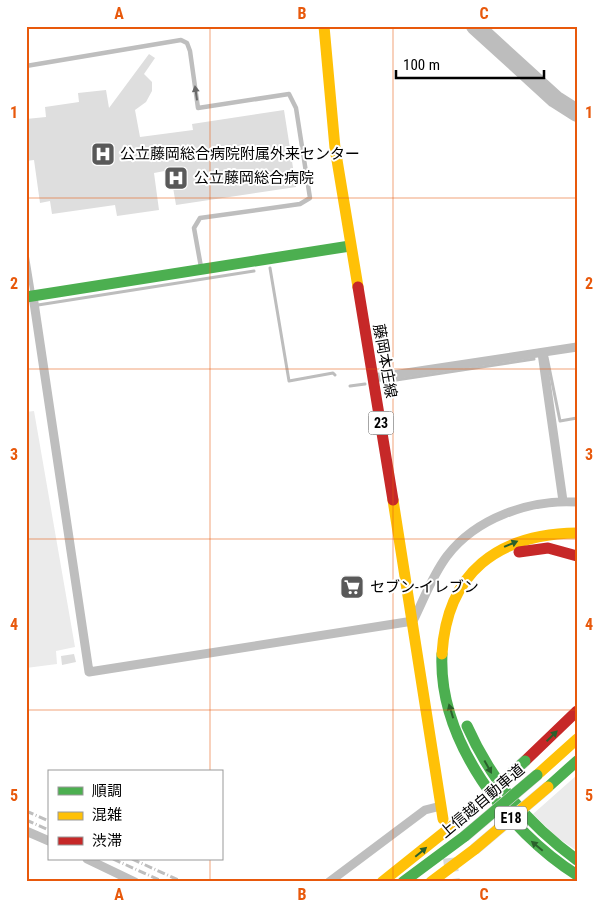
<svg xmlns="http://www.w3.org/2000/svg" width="603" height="908" viewBox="0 0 603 908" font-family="'Roboto Condensed','Noto Sans JP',sans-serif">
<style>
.green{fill:#ebebeb}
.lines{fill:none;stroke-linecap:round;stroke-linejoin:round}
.stream{stroke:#bdbdbd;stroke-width:3}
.river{stroke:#bdbdbd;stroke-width:18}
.building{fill:#dedede}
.primary-tunnel{stroke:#d9d9d9;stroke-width:14;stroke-dasharray:14 7;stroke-linecap:butt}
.lane{stroke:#bebebe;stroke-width:4.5}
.street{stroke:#bebebe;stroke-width:9}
.fast{stroke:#4caf50;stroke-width:11}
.slow{stroke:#ffc107;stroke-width:11}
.jam{stroke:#c62828;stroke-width:11}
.rail{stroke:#bebebe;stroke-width:3;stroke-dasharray:8 2.5 1 2.5;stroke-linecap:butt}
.fast-bridge-casing{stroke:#dbdbdb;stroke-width:12;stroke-linecap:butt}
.slow-bridge-casing{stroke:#dbdbdb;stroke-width:12;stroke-linecap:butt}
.fast-bridge{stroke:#4caf50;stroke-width:11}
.slow-bridge{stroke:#ffc107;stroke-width:11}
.oneway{fill:#686868}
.oneway2{fill:#2a602c}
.grid{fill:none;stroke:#e8590c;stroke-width:1;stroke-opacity:0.55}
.labels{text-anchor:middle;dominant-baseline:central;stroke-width:4;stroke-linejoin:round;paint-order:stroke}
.shield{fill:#fff;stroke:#4c4c4c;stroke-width:1}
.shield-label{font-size:14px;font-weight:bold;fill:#000}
.poi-label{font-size:15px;fill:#000;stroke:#fff;text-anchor:start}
.street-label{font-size:15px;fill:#000;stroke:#fff}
.neatline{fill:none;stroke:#e8590c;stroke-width:2}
.grid-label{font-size:16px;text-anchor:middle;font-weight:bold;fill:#e8590c}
</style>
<rect width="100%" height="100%" fill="#fff"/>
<!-- green -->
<path class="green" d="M34,411L75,647L56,651L57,664L26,668V412Z
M577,775V851L558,838L533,814Z"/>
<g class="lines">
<!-- stream -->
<path class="stream" d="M270,268L289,381L333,373L335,375
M38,305L254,271
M547,357L560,421L577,418
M383,382L534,359
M350,386L365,384"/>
<!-- river -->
<path class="river" d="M475,26L555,99L577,113"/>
</g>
<!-- building -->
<path class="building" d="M149,54L155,58L144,74L152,82V91L146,102L135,110L140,137L193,130L192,124L284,110L296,187L176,205L170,170L154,173L159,210L117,216L115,205L52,214L50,201L40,203L34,160L26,161V119L46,117L45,107L79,102L78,93L106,90L109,108Z
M74,654L76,662L62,665L61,656Z"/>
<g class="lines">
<!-- primary-tunnel -->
<path class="primary-tunnel" d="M450,858L453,882"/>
<!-- lane -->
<path class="lane" d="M26,66L181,40L187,43L190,51L198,108L289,94L296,108L310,198L300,204L200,218L194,228L201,267
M26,252L33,295"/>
<!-- street -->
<path class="street" d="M33,296L89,672L413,621C424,599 432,576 447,556C476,518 530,499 577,502
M542,353L563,501
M373,378L577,347
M26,831L49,841
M87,859L135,882
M329,882L425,810L441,806"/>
<!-- fast -->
<path class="fast" d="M26,297L350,246
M442,654C438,740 507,831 577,875
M467,726C492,782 528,824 577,860
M548,787L577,761
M403,882L465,836"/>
<!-- slow -->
<path class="slow" d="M324,26L335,148L358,287
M393,500L443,819
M442,654C447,572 498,534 577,533
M537,775L577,739
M382,882L462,818
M431,882L475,849"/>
<!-- jam -->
<path class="jam" d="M358,287L393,500
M519,552L548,548L577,556
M525,761L577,711"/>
<!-- rail -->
<path class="rail" d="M26,811L49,821
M26,820L49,830
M113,859L164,882
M132,859L183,882"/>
<!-- fast-bridge casing -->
<g class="fast-bridge-casing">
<path id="fast-bridge" d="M462,818L525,761
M465,836L537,775"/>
</g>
<!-- slow-bridge casing -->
<g class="slow-bridge-casing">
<path id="slow-bridge" d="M475,849L548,787"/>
</g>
<!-- fast-bridge -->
<use href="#fast-bridge" class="fast-bridge"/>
<!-- slow-bridge -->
<use href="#slow-bridge" class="slow-bridge"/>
</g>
<!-- one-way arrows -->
<defs><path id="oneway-solid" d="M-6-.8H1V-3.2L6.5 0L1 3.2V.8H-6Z" transform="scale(1.25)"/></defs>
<use class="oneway" href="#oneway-solid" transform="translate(196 93) rotate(-98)"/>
<g class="oneway2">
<use href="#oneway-solid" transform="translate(511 544) rotate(-23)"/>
<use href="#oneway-solid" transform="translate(451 711) rotate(-107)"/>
<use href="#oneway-solid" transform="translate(552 736) rotate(-44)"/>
<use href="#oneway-solid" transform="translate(488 767) rotate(61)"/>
<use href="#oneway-solid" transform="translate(537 846) rotate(-140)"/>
<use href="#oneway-solid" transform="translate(421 852) rotate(-40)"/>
</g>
<!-- grid -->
<path class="grid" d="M210,26V772M393,26V882M26,198H577M26,369H577M26,539H577M26,710H577M210,859V882"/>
<!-- icons -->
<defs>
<g id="hospital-square" transform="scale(1.25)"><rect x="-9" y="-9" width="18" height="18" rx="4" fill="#595959" stroke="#fff"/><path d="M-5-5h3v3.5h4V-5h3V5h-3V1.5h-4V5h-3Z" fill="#fff"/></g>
<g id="supermarket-square" transform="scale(1.25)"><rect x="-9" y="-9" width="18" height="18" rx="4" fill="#595959" stroke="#fff"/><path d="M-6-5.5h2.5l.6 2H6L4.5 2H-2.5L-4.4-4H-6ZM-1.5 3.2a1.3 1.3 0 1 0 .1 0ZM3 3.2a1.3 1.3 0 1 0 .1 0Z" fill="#fff"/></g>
</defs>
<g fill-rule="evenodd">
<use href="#hospital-square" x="103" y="154"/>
<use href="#hospital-square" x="176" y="178"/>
<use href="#supermarket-square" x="352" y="587"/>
</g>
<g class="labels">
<!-- shield labels -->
<g class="shield">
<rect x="368.5" y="411.5" width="25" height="23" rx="4"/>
<rect x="495" y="806.5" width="32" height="23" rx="4"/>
</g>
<g class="shield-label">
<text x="381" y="423">23</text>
<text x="511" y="818">E18</text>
</g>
<!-- poi labels -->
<g class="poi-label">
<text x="120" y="154">公立藤岡総合病院附属外来センター</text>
<text x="194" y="178">公立藤岡総合病院</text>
<text x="370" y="587">セブン-イレブン</text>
</g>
<!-- street labels -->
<g class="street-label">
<text transform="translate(385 361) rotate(80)">藤岡本庄線</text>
<text transform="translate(482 801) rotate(-40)">上信越自動車道</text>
</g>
</g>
<!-- border -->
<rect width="603" height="908" fill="none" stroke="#ffffff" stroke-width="55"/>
<!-- legend -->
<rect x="48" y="770" width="175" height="90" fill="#ffffff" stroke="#999999"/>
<rect x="58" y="787" width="25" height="8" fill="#4caf50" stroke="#999999"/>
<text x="92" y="796" font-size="15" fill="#000000">順調</text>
<rect x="58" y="812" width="25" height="8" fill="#ffc107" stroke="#999999"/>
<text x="92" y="820" font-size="15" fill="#000000">混雑</text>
<rect x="58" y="837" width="25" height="8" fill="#c62828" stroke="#999999"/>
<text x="92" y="846" font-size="15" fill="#000000">渋滞</text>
<!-- scale -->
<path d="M396 70v8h148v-8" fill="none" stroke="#000000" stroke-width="2.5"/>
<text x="403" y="70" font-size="15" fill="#000000" stroke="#ffffff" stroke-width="4" paint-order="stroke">100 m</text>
<rect x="28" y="28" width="548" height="852" class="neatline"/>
<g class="grid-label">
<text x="119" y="19">A</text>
<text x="302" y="19">B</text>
<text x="484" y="19">C</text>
<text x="14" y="118">1</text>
<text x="589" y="118">1</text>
<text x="14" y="289">2</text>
<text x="589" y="289">2</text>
<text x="14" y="460">3</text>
<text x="589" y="460">3</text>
<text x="14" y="630">4</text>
<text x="589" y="630">4</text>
<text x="14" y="801">5</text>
<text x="589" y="801">5</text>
<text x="119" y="900">A</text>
<text x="302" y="900">B</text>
<text x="484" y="900">C</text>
</g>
</svg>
